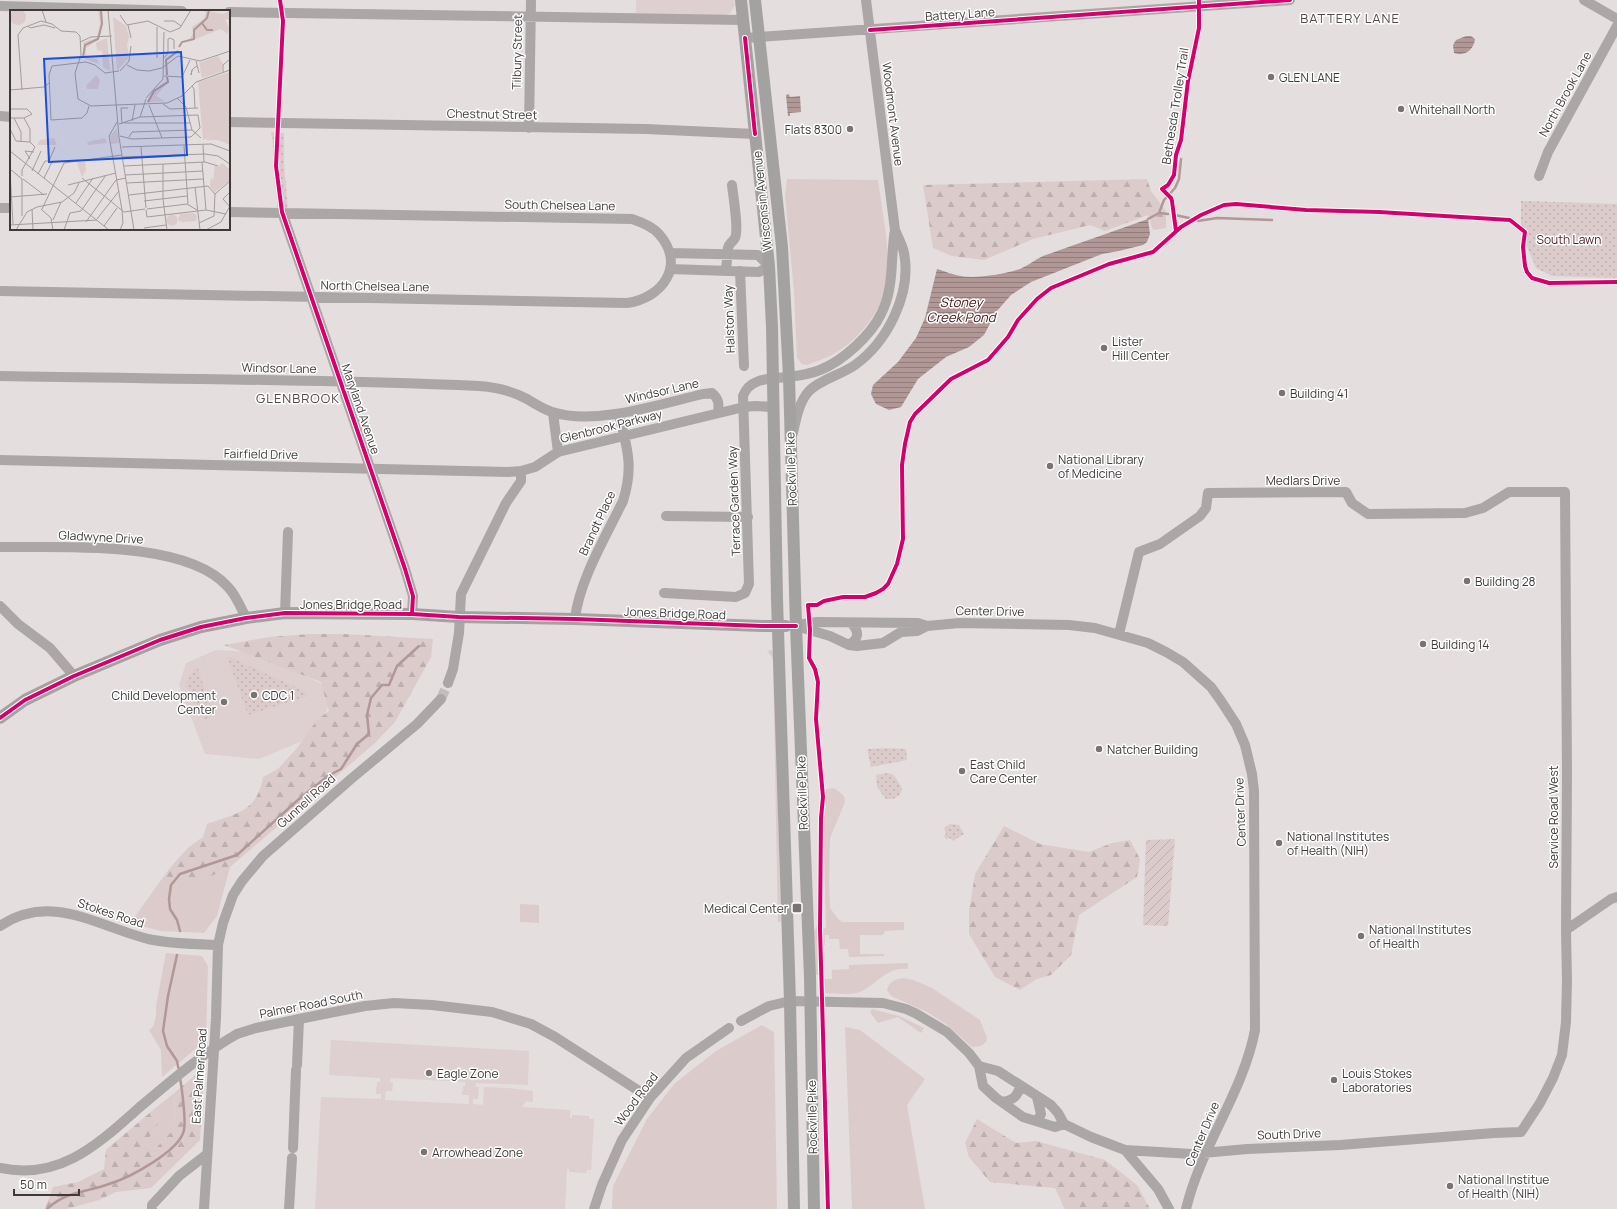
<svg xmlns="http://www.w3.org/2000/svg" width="1617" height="1209" viewBox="0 0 1617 1209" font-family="Manrope,sans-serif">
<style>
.built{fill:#ded0d0;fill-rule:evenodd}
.grass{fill:#dccbcb}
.forest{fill:url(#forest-firs)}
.park{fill:url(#park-dots)}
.garden{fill:url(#garden-furrows)}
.water{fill:url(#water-rules)}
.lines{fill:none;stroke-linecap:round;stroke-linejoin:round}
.stream{stroke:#b19897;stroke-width:2.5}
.minor-tunnel{stroke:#c3bdbd;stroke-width:10;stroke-dasharray:10 5;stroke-linecap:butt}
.minor{stroke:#aba7a7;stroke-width:10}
.major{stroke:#a4a2a1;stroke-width:12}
.minor-bridge{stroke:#aba7a7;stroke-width:10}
.cycleway-casing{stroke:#fff;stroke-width:6}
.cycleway{stroke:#d6006c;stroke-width:4}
.poi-dot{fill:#797373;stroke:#fff;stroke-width:1.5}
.labels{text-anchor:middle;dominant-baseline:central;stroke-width:3;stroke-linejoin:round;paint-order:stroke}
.street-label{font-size:12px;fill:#3f3a39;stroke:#fff}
.poi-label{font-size:12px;fill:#3f3a39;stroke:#fff;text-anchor:start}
.park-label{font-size:12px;fill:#4e1f21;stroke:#fff}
.neighbourhood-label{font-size:13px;letter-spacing:1px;fill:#554a4a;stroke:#fff}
.water-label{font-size:13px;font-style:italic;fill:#46181b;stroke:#fff}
.inset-river{fill:none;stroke:#b19897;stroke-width:2}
.inset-road{fill:none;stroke:#a29c9c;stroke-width:1}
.view{fill:#1d4ed8;fill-opacity:0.15;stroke:#1d4ed8;stroke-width:2}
.inset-edge{fill:none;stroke:#3f3a39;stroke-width:2}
</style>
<defs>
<pattern id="forest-firs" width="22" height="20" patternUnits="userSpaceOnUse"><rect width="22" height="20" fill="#dccbcb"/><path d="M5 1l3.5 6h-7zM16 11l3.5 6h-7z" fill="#beafaf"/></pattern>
<pattern id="park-dots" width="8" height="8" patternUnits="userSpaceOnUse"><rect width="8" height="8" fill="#dccbcb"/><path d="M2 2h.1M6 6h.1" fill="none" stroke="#beafaf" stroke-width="1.8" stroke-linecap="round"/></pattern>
<pattern id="garden-furrows" width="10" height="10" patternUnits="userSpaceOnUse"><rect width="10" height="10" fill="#dccbcb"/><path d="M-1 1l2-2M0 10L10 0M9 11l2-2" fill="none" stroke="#beafaf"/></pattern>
<pattern id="water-rules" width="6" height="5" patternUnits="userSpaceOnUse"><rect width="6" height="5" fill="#b19897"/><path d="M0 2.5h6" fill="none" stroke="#917d7c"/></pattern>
</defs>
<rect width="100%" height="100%" fill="#e4dede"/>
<!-- built -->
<path class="built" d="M636,0H734L735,5L730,13L726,15H636Z
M216,650L254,652L322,684L328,706L317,735L259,759L205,754L179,685L186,663Z
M331,1040L529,1051L528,1085L476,1083L475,1087H479L478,1099H473V1104L483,1105L484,1087L508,1088L533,1091V1102L526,1101L522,1107L570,1110V1118H572V1115L589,1116V1119H594L591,1170H587L586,1173L569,1172V1169H567L565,1209H315L321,1097L381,1099V1094H376L377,1082H380V1078L329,1075ZM391,1078L465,1082V1086H463L462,1095H469V1104L385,1100L386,1091H392L393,1083L390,1082Z"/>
<!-- grass -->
<path class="grass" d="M787,179L878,180C882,210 889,244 888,274C886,305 862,338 835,353C827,358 817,361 807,365L802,364L797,358L794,292L785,195Z
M772,650L774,656L781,921L778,923L773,661L772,657L767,651Z
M832,788L836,789L844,796L845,802L830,838L829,882L830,908L839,920L843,922H904V930L885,931L883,935H860V954H884V956L849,957L848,949H840L839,939H829V935H825V945H823L822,929L826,928L823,816L826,808L825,790Z
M230,867L217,916L204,933L161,931L141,926L134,918L161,880H203Z
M520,904L539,905V923L520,922Z
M818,922L819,975H815L814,933Z
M166,953L202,956L208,966L206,1040L162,1077L161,1050L149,1030L153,1027L156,1016V1006Z
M908,963V969C887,966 878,983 862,991C852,996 836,993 825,993L824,979H832V970L849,969V965Z
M904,978L913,980L932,988L980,1020L987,1038L986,1042L981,1046L972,1047L946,1024L927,1012L891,996L887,990C890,980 894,980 904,978Z
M872,1009L899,1016L924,1028L921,1033L898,1017L878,1023L870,1012Z
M762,1025L774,1032L777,1209H612L613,1186L647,1119L674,1084L716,1051Z
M845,1027L860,1030L925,1079L907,1105L925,1209H852Z
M174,1093L175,1128L155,1149L145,1144L158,1124L153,1110Z"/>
<!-- forest -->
<path class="forest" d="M1147,179L1151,191L1166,211V228L1153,230L1148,215L1105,231L1090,225L1033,239L984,260L952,256L933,248L923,185Z
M310,634H344L433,639L431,657L395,722L375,743L230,867L203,880H161L174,863L189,847L203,837L207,824C236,814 257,812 263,777L278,769L297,748L317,720L329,711L321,682L224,645L269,637Z
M1004,826L1040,844L1089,852L1112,843L1130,840L1140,859L1137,877L1079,915L1071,955L1051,975L1037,979L1020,990L995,977L969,934V911L975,874Z
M204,1068L200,1140L151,1188L116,1192L99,1200L67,1209H45L53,1187L78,1182L104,1169L106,1150L153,1110L158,1124L145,1144L155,1149L175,1128L174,1093Z
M977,1119L1016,1143L1036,1141L1105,1160L1137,1185L1150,1209H1065L1055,1188L990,1182L969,1157L965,1143Z"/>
<!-- park -->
<path class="park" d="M271,132L284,133V163L288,211H278L273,166V145Z
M1521,201L1617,204V278L1552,276L1536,268L1521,232Z
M227,656L304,691L307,696L248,715Z
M197,667L214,716L205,719L195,709L186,684L194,669Z
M888,748L906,749L907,760L871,767L867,749Z
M888,773L894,775L902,788L900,795L893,799H886L877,787L876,775Z
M950,824L959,825L964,834L953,841L950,838L946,839L944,836L946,834L944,828Z"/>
<!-- garden -->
<path class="garden" d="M1175,839L1168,926L1143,925L1146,840Z"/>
<!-- water -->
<path class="water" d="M1466,36H1471L1475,39C1474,50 1464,57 1454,53L1453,45L1456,40Z
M789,94L790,97L800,96L801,112L790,113V116H788L786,95Z
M1148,219L1150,234L1147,242L1143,245L1119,251L1102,254L1031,282L1011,295L996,312L984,335L969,347L946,357L918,379L901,407L889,410L876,404L871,394L873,385L898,362L916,338L925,318L937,269C944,271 953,275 961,276C975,279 1009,274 1022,268C1029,265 1036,259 1043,256Z"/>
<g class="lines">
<!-- stream -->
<path class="stream" d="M1159,213L1168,214
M1175,215L1189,218
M1148,219L1159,213L1164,200L1175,188L1179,179L1181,159
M1198,221L1217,218L1272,220
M180,931L177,920L170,909L169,899L171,885L180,874L237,855L299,799L328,776L341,769L357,744L369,734L367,715L371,698L382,685H389L397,666L419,646
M177,955L168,996L163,1031L167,1046L177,1061L179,1071
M47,1209C66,1191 87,1192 109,1184C129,1178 180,1151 184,1130C186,1120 182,1089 180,1078"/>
<!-- minor-tunnel -->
<path class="minor-tunnel" d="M441,699L448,683"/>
<!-- minor -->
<path class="minor" d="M1584,0L1617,19
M0,6L182,11
M229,12L743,20
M745,38L1290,0
M0,116L11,117
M229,122L646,129L755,134
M529,128L531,0
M1539,176L1548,152L1617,26
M0,208H11
M282,212L405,569L413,596L412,614
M670,253L758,255L769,266L759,272L670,269
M726,271L728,248C729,243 733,242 735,238C739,230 733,195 732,185
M740,271L744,366
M0,291L627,303C663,298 686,265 659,234C652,226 641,222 632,219L229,212
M0,376C160,379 319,379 479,386C495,387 512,391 527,399C535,404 543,409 552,412C595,426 660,404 703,394L712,393C719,399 719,404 718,412
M553,413L558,452
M793,433C796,419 799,402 809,391C821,379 841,375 855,365C887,342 912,294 904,253C903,246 898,237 895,230L866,0
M0,460L508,472L521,471
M666,516L748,517
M0,547C60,548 186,539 228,587C236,595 241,608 246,618
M664,593L736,597L745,593L749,584L743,396C750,377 771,379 788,377C798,376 810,374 820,370C843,361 871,335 881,314C895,287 890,258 895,230
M0,606L18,624L50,648L74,676
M285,613L288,532
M575,619C579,581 606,536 623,501C634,466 627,448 619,414
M798,625L817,622L918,623L927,626
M796,626L830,636L849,645L857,646L883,643L901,632L917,631L927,626L959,623L1069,625L1095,628L1148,643L1166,652L1183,662L1211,687L1221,701L1236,724L1245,745L1252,774L1254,791L1255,1030C1243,1093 1201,1146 1186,1209
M849,645C860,638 859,631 851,623
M448,683L453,669L459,633L461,594L506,503L521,481V471L535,467L558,452L744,407L755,406L774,407
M0,926C51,892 97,926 148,939C171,944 195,944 218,945
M1566,930L1611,899L1617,897
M741,1021L769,1006L790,1001L883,1003L906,1009L915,1013L947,1032L969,1053L979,1066L983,1086L996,1098L1023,1117L1055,1127L1064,1124
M237,1034L256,1028L299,1019L365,1006L394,1003L432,1005L492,1012L531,1024L555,1037L650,1098
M297,1065L299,1019
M979,1066L998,1071L1051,1105L1058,1113L1064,1124L1091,1137L1125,1150L1192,1154L1247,1149L1340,1145L1494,1133L1521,1132L1540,1103L1553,1078L1562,1055L1566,1022L1567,980L1566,930L1567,774L1565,492H1509L1483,508L1465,513L1368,514L1352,503L1346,492L1208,493L1206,508L1200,516L1160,544L1139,552L1119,634
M1002,1102C1013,1100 1017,1097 1020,1087
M1037,1121L1041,1114L1037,1097
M293,1148L296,1070
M1125,1150L1158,1189L1169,1209
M0,1168C61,1181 99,1143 141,1106
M152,1209V1205L179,1176L206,1155
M204,1209L216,1018L218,945L223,923L233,895L242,881L263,856L351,779L417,724L441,699
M289,1209L292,1158
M594,1209L602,1185L622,1140L650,1098L686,1058L729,1028"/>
<!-- major -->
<path class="major" d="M741,0L769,266L772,327L777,599L790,1001L794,1209
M755,0L782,247L789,377L796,626L810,977L814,1209
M0,718L25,700L74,676L160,640L201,627L246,618L285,613L412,614L459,617L575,619L762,626H786"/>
<!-- minor-bridge -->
<path class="minor-bridge" d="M141,1106C172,1080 202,1054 237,1034"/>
<!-- cycleway casing -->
<g class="cycleway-casing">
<path id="cycleway" d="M280,0L283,21L276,166L282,212L405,569L413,596L412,614
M870,30L1290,0
M745,38L755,134
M1176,231L1172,201L1171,198L1162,189L1168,185L1174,175L1176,155L1181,140L1188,81L1199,28V1
M0,718L25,700L74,676L160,640L201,627L246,618L285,613L412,614L459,617L575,619L762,626H796
M828,1209L820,929L821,818L823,797L816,719L818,682L815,669L809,658L810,630L808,605H817L824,601L843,597H865L876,593L883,589L888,584L897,564L903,539L902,465L905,444L910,422L915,414L951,379L988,360L1008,337L1018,320L1037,299L1051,288L1109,264L1153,252L1181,227L1201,215L1224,205L1236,204L1306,210L1379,212L1510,220L1525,232L1523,247L1525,266L1527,272L1532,278L1549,283L1617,282"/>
</g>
<!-- cycleway -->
<use href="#cycleway" class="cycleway"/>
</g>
<!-- markers -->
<g class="poi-dot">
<circle cx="1271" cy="77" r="4"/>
<circle cx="1401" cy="109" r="4"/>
<circle cx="850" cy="129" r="4"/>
<circle cx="1104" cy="348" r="4"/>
<circle cx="1282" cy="393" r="4"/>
<circle cx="1050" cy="466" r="4"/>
<circle cx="1467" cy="581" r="4"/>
<circle cx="1423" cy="644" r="4"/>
<circle cx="254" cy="695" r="4"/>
<circle cx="224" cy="702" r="4"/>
<circle cx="1099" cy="749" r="4"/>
<circle cx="962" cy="771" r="4"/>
<circle cx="1279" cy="843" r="4"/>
<rect x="792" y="903" width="10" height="10" rx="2"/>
<circle cx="1361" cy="936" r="4"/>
<circle cx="429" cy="1073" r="4"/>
<circle cx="1334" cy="1080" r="4"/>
<circle cx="424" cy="1152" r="4"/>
<circle cx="1450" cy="1186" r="4"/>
</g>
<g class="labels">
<!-- street labels -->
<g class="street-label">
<text transform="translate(960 14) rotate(-4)">Battery Lane</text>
<text transform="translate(517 52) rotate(-89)">Tilbury Street</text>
<text transform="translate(1565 94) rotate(-61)">North Brook Lane</text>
<text transform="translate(1175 106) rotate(-81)">Bethesda Trolley Trail</text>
<text transform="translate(492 114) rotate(1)">Chestnut Street</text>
<text transform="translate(893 114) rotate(83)">Woodmont Avenue</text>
<text transform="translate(762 201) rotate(-96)">Wisconsin Avenue</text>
<text transform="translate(560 205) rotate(1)">South Chelsea Lane</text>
<text transform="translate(375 286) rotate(1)">North Chelsea Lane</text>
<text transform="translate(729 319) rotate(-92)">Halston Way</text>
<text transform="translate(279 368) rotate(1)">Windsor Lane</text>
<text transform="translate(662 391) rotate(-13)">Windsor Lane</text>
<text transform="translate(361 409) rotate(71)">Maryland Avenue</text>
<text transform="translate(611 426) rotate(-14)">Glenbrook Parkway</text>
<text transform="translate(261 454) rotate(1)">Fairfield Drive</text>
<text transform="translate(791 469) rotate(-92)">Rockville Pike</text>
<text x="1303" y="480">Medlars Drive</text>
<text transform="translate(734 501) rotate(-92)">Terrace Garden Way</text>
<text transform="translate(597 523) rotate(-65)">Brandt Place</text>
<text transform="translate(101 537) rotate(3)">Gladwyne Drive</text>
<text x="351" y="604">Jones Bridge Road</text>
<text transform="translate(990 611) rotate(1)">Center Drive</text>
<text transform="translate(675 613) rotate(2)">Jones Bridge Road</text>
<text transform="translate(802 793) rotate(-92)">Rockville Pike</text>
<text transform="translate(306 801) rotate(-42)">Gunnell Road</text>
<text transform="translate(1240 812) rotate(-92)">Center Drive</text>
<text transform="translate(1553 817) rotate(-90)">Service Road West</text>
<text transform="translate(111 913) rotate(18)">Stokes Road</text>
<text transform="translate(311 1004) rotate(-11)">Palmer Road South</text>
<text transform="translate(199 1076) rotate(-86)">East Palmer Road</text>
<text transform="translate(636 1099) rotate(-53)">Wood Road</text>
<text transform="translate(812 1117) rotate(-91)">Rockville Pike</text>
<text transform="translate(1202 1134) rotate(-67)">Center Drive</text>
<text transform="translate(1289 1134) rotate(-2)">South Drive</text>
</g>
<!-- poi labels -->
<g class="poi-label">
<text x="1279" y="77">GLEN LANE</text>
<text x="1409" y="109">Whitehall North</text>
<text x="842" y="129" text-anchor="end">Flats 8300</text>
<text x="1112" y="341">Lister<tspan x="1112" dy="14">Hill Center</tspan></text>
<text x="1290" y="393">Building 41</text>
<text x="1058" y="459">National Library<tspan x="1058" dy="14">of Medicine</tspan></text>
<text x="1475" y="581">Building 28</text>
<text x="1431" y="644">Building 14</text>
<text x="216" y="695" text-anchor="end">Child Development<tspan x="216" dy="14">Center</tspan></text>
<text x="262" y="695">CDC 1</text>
<text x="1107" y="749">Natcher Building</text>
<text x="970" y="764">East Child<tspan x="970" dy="14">Care Center</tspan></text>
<text x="1287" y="836">National Institutes<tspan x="1287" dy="14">of Health (NIH)</tspan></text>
<text x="788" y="908" text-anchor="end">Medical Center</text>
<text x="1369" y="929">National Institutes<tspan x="1369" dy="14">of Health</tspan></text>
<text x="437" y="1073">Eagle Zone</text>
<text x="1342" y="1073">Louis Stokes<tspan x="1342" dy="14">Laboratories</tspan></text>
<text x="432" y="1152">Arrowhead Zone</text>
<text x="1458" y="1179">National Institue<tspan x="1458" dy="14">of Health (NIH)</tspan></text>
</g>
<!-- park labels -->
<g class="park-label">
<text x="1569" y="239">South Lawn</text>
</g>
<!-- neighbourhood labels -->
<g class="neighbourhood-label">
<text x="1350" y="18">BATTERY LANE</text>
<text x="298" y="398">GLENBROOK</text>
</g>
<!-- water labels -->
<g class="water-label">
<text x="961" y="302">Stoney<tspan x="961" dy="15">Creek Pond</tspan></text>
</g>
</g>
<!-- overview -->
<g transform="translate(10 10)">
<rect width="220" height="220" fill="#e4dede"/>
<path d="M103,7L116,16L119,27L117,35L119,47L107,61ZM97,28L100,61L93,57L92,41L87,40L86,33ZM220,62V130L203,125L193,130L188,72ZM107,118L109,133L101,134L100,126ZM184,203L187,206L186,211L172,212L168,210L170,204ZM156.5 210a5.5 5.5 0 1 1 11 0a5.5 5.5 0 1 1-11 0Z" fill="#dccbcb"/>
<path d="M0 7a8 8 0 1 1 16 0a8 8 0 1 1-16 0ZM92,0L91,23L87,30L76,38V46L87,49L89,54L75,49L73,32L87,28L90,12L88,1ZM194,0L213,4L220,1V10L215,9L219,18L218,24L211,19L178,32L183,23L182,17L194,9L196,3ZM208,46L213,54L211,62L192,68L189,53ZM86,65L90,70L88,79H77L76,76ZM159,71L146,86L155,91L137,93L142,84L153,72ZM203,125L220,130V135L208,130H195ZM95,128L97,133L78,135L77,132Z" fill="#dccbcb"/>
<path d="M44,128L47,135H27L30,130ZM75,151L76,160L72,167L67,152ZM212,153L220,160V170L205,182L200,176L201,167L203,171L205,155L208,157Z" fill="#dccbcb"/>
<path class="inset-river" d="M192,13L197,20H203M169,37L172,32L184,29V20L197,8L199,0M73,47L75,35L88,29L92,14L91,0M157,65L156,50L168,41M138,92L144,81L158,72L157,67"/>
<path class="inset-road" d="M32,0L36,12M98,0L109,127L124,220M110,5L117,15L138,11L160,22L170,18L181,0M154,11H164L171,16M118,15L121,28M18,16L20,18L34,15L45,18M8,25L13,18L31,11L42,14L51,21L66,22L70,26L71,45L65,63L68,89L81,96L106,95M8,25L12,80M70,32L81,27L102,26M147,48V17M154,48L158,43V29L160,28L164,30V39M186,51L189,63M117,55L127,60L139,61L152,58L168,46L190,51L220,41M182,60L181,65L182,60L184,58L187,56M110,61L119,51L121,36M213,62V55L220,49M154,66L172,67L180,50M182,76L184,79L185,98M0,80L34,77L39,73M136,88L153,69L154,22M167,88L176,97L182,120L191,128M153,94L160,99L188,98M106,95L157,93L172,86L186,72L220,60M139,95L152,128M79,96L77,103L72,108L41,110L39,65L42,56L76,52L85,55L95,63L109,61M0,99H17L22,104L14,108H0M4,108L11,122V132M14,108L20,119V132M122,111L125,95M107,112L99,126L112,200L113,213L110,220M114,113H180M109,114L130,107L136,89M112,114L111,98H118M0,119L6,131L20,132L25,137L12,160V166M110,126L122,129L181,127L190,118L188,105L130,107M119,127L122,122L182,120M193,135L194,152M174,136L178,194M112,137L201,134L220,141M131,137L136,198M0,141L99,220M113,147L195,144L208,146L220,154M20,149L15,141L24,142M192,152L196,200M153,154V189L157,220M114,156L195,152L208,156M0,159L12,169M0,161L3,214M22,161L31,141M28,164L35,151H39L45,137M115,165L193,161M34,168L42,152M72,168L114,202L135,199M12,169V206M13,169L34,185M117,173L193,169M58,175L106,163M185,177L190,220M205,184L220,171M119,185L198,176L205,184L204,206L189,213M0,187L37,184M134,191L177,186M66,193L83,168M220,197L213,189L220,182M22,199L23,220M31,199L41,208L43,220M32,199L54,153L112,145M137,199L177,194L187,200M136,200L137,207L196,200L216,204M87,209L109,181M43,210L51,192M76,212L106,170L116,168M0,215L87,210M94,216L107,198M134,218L156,215M6,220L17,202L27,197L52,192L64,183L69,173M54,220L60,203L71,201L96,165M196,220L211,212L220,196"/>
<path class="view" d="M171,42L177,145L39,152L34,49Z"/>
<rect width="220" height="220" class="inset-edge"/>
</g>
<!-- scale -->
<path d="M14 1189v6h65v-6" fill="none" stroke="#3f3a39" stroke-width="2"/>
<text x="20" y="1189" font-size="12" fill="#3f3a39" stroke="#ffffff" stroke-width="3" paint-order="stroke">50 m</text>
</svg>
